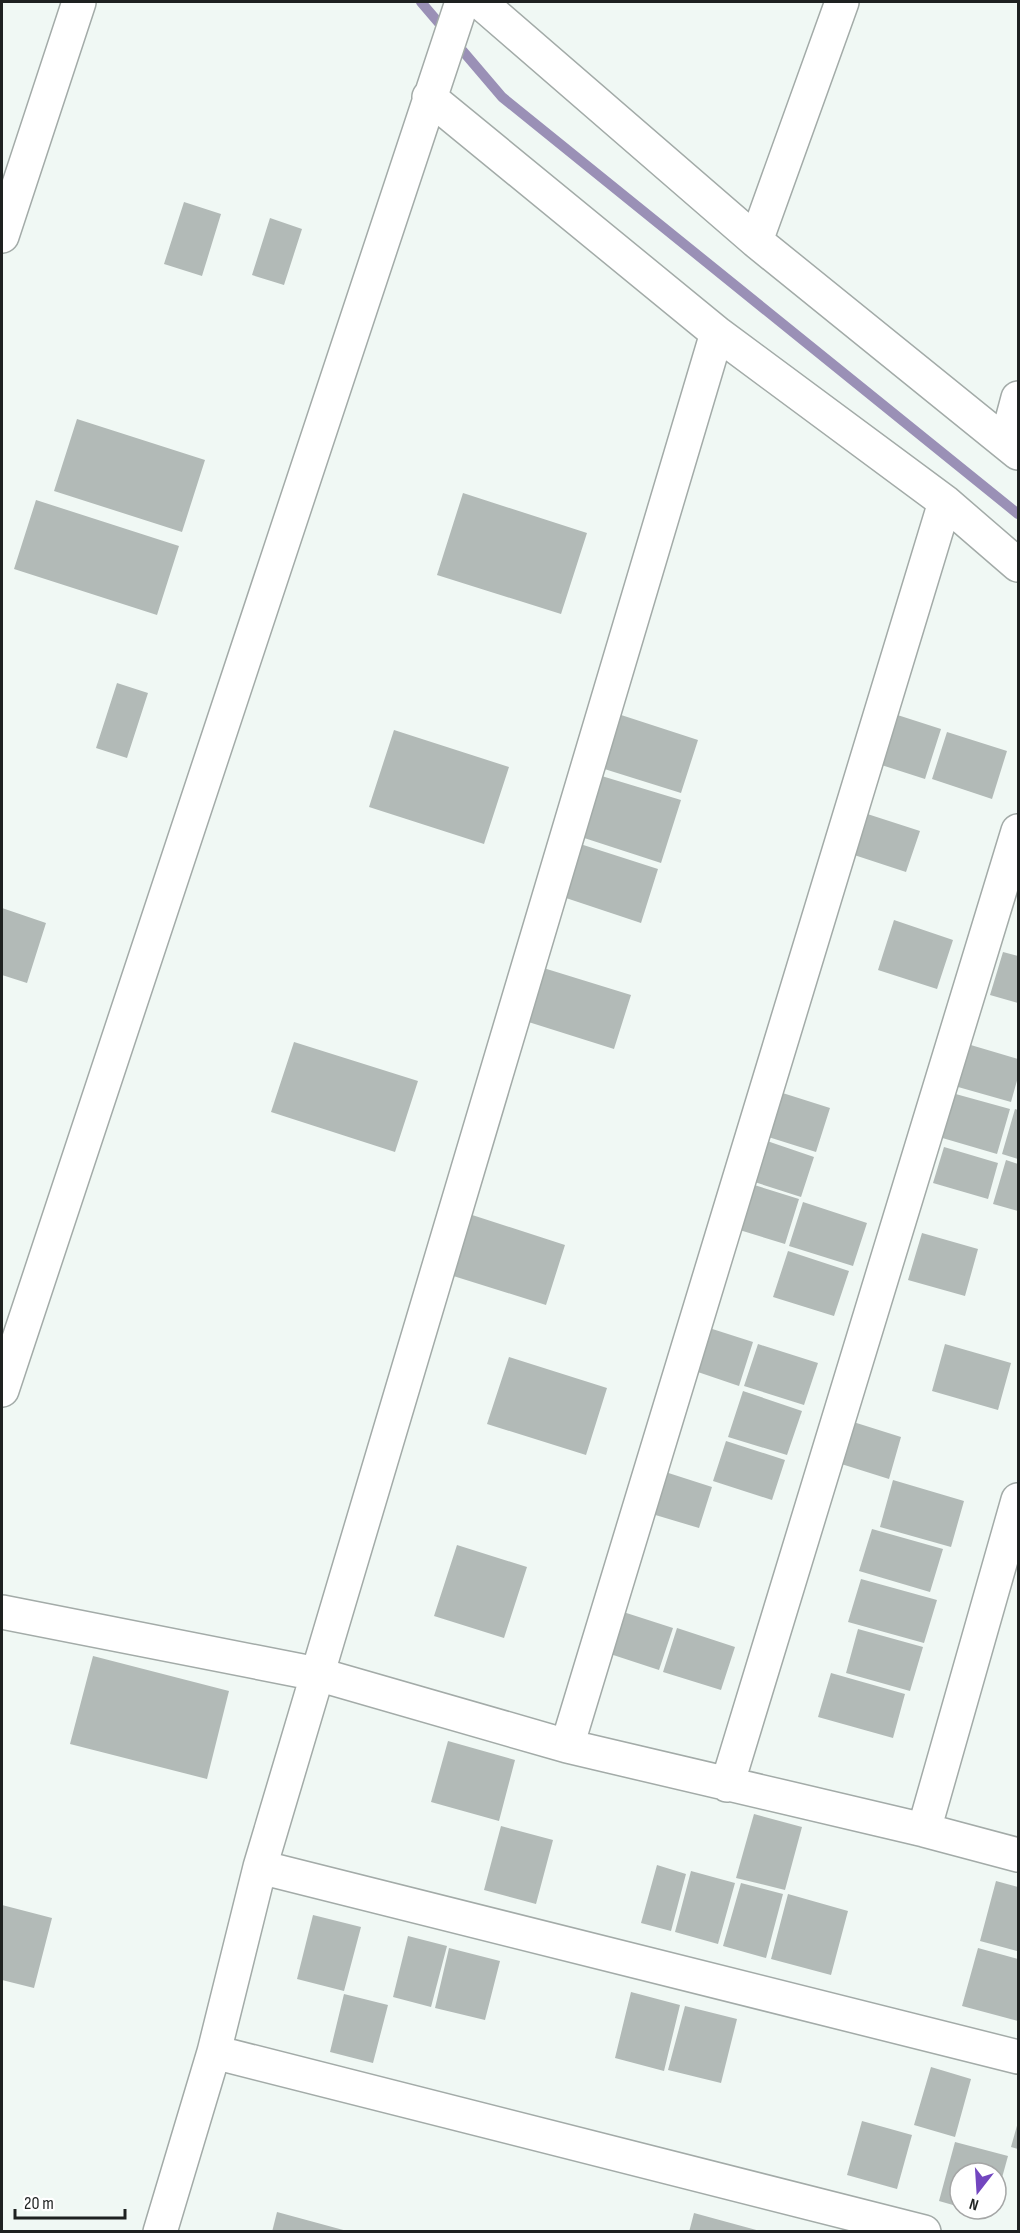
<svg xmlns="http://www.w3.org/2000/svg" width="1020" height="2233" viewBox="0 0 1020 2233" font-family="'Sofia Sans Condensed',sans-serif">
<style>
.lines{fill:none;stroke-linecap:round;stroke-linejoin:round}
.stream{stroke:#9a90b6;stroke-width:10}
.building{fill:#b2bab7}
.minor-casing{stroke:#a3aba8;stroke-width:36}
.minor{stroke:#fff;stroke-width:33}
</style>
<rect width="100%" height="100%" fill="#f0f8f4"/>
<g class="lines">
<!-- stream -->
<path class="stream" d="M421,2L502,97L1018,514"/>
</g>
<!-- building -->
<path class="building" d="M184,202L221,214L202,276L164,264Z
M270,218L302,229L284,285L252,275Z
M77,419L205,460L182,532L54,491Z
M463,493L587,533L561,614L437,575Z
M36,500L179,546L157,615L14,569Z
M117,683L148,693L127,758L96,748Z
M885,711L941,729L925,779L869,761Z
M615,713L698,740L681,793L598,767Z
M394,730L509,767L484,844L369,807Z
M947,732L1007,751L992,799L932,779Z
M595,774L681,800L661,863L575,835Z
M855,810L920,831L906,872L842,851Z
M574,842L658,869L641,923L557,895Z
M2,908L46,923L27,983L2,975Z
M894,920L953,940L937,989L878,970Z
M1003,952L1018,956V1003L990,995Z
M537,966L631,995L614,1049L519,1019Z
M294,1042L418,1081L395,1152L271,1112Z
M964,1043L1018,1059V1077L1011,1102L951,1085Z
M770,1089L830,1108L816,1152L756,1133Z
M952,1093L1010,1109L997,1154L939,1137Z
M1015,1109L1018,1110V1159L1002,1154Z
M755,1137L814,1157L801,1197L742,1178Z
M944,1147L998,1163L988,1199L933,1183Z
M1006,1160L1018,1164V1211L993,1204Z
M748,1183L799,1199L785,1244L733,1228Z
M803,1202L867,1223L853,1266L789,1246Z
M466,1213L565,1245L546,1305L447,1274Z
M922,1233L978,1249L965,1296L908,1280Z
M788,1251L849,1271L834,1316L773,1297Z
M703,1326L753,1342L739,1386L689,1369Z
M758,1344L818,1363L804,1405L744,1386Z
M945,1344L1011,1363L998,1410L932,1391Z
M509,1357L607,1388L586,1455L487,1424Z
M743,1391L802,1411L787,1455L728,1437Z
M847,1420L901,1437L889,1479L835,1462Z
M726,1441L785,1460L772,1500L713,1481Z
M656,1469L712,1487L699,1528L642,1511Z
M893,1480L964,1501L951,1547L880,1527Z
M872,1529L943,1549L930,1592L859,1571Z
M457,1545L527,1567L504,1638L434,1616Z
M861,1579L937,1600L924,1643L848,1622Z
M614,1609L673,1628L659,1670L601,1651Z
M677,1628L735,1647L721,1690L663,1672Z
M858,1629L923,1647L910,1691L846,1673Z
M93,1656L229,1691L207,1779L70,1744Z
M831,1673L905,1694L893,1738L818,1717Z
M448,1741L515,1760L499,1821L431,1802Z
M754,1814L802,1827L785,1890L736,1878Z
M501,1826L553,1840L536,1904L484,1890Z
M657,1865L686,1874L671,1931L641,1923Z
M691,1871L735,1883L718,1944L675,1932Z
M996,1881L1018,1887L1017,1951L980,1941Z
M741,1883L783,1894L766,1958L723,1946Z
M788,1894L848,1911L831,1975L771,1959Z
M2,1905L52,1918L34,1988L2,1980Z
M313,1915L361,1927L344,1991L297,1979Z
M408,1936L447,1946L431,2007L393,1997Z
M449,1948L500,1961L485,2020L435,2008Z
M978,1948L1018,1959V2021L962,2006Z
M631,1992L680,2005L664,2071L615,2058Z
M344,1994L388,2005L373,2063L330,2052Z
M685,2006L737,2019L721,2083L668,2070Z
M931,2067L971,2079L955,2137L914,2125Z
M862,2121L912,2135L897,2189L847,2175Z
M1018,2122V2149L1011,2147Z
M955,2142L1008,2156L997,2196L996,2173H960V2207L939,2201Z
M277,2212L347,2231V2232H272Z
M694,2213L760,2231V2232H689Z"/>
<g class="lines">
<!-- minor casing -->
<g class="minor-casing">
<path id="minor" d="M480,2L756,241L1018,453
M429,97L717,333L945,502L1018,565
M2,236L79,2
M756,241L842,2
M1006,443L1018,398
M2,1390L462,2
M2,1612L317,1674L567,1746L924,1830L1018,1855
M567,1746L945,502
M727,1785L1018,831
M924,1830L1018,1500
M260,1867L1018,2057
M214,2052L924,2232
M160,2232L214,2052L260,1867L717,333"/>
</g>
<!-- minor -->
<use href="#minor" class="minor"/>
</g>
<!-- border -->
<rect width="1020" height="2233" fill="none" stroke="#1e2120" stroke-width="6"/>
<!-- north arrow -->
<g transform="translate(978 2191) rotate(197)"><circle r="28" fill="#ffffff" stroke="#a5a6a6" stroke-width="1.5"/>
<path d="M0-4.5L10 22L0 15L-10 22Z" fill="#7246bf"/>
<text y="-9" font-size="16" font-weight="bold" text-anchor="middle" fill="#1e2120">N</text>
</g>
<!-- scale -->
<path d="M15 2209v9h110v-9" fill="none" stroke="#1e2120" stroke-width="3"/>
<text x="24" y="2209" font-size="18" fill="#1e2120" stroke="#ffffff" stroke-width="4.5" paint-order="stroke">20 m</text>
</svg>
